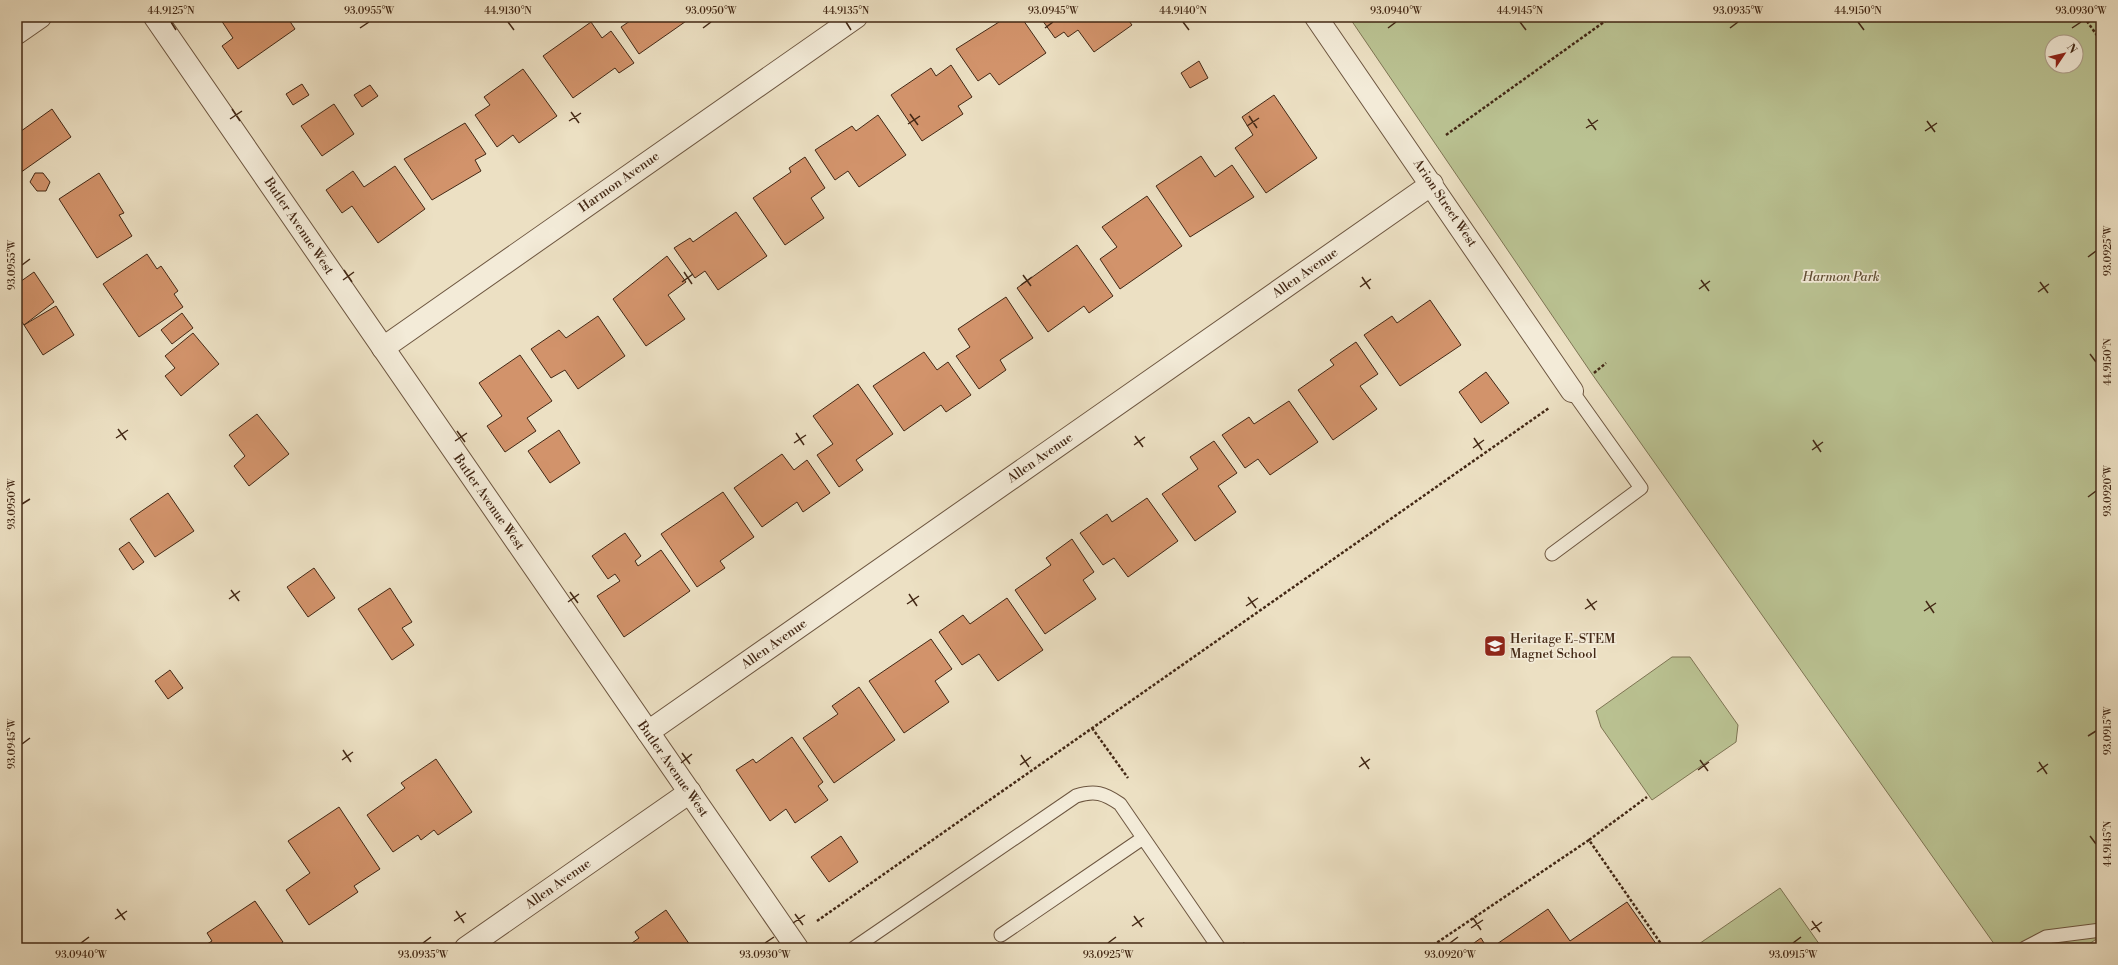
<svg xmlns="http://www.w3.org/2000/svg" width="2118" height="965" viewBox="0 0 2118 965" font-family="'Libre Bodoni',serif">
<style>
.green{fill:#bac292;stroke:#7e7554;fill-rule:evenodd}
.building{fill:#d2936b;stroke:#432815}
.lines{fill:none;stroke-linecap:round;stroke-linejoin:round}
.service-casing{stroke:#6d5640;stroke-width:15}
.minor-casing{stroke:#6d5640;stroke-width:24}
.tertiary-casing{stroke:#6d5640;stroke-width:24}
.path{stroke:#432815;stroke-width:2.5;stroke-dasharray:3 2;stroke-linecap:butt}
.service{stroke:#f3ebd8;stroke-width:13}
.minor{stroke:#f3ebd8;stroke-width:22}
.tertiary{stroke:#f3ebd8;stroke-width:22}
.ticks{fill:none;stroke:#432815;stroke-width:1.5}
.labels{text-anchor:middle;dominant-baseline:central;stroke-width:3.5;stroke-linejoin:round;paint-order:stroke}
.street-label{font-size:13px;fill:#432815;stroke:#f3ebd8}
.park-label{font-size:13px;font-style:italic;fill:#614e34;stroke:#f3ebd8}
.poi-label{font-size:13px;fill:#432815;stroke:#f3ebd8;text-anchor:start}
.neatline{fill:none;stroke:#432815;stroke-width:1.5}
.ticks-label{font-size:10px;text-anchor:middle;fill:#432815}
</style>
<rect width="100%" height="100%" fill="#ece0c3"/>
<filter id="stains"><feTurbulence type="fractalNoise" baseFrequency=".005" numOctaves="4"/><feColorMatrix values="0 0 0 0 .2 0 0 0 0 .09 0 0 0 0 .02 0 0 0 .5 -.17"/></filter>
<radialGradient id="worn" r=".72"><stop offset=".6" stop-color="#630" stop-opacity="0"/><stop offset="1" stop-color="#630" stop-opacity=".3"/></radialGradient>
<!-- green -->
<path class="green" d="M1349,17H2101V936L2083,948H1997L1592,374ZM2052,42H2076V66H2052Z
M1672,657H1690L1738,725L1736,742L1652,800L1601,727L1596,711Z
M1780,888L1822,948H1693Z"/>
<!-- building -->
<path class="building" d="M219,17H287L295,29L238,69L222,46L233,38Z
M636,17H692L639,54L621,27Z
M1007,17H1021L1046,53L999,85L990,73L978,81L956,49Z
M1040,17H1126L1132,25L1094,52L1078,30L1068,37L1064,32L1055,38Z
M591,22L602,38L611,31L634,63L619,73L615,68L573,98L543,56Z
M1199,61L1208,78L1190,88L1181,73Z
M951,65L972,97L958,106L963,114L922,141L891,95L931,68L936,76Z
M523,69L557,116L519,143L513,135L497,147L475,115L490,105L484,97Z
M302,84L309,95L293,105L286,94Z
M370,85L378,96L362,107L354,95Z
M1274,95L1317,158L1266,193L1235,148L1253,135L1242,117Z
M334,104L354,134L322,156L301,126Z
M52,109L71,137L17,175V134Z
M878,115L906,155L859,187L848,171L835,180L815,150L852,126L856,131Z
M465,123L486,154L475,160L481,171L432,200L404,159Z
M1201,156L1215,177L1232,165L1254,197L1190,237L1156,186Z
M805,157L825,188L811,198L824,218L785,245L753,198L791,172L789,168Z
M395,166L425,209L378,243L352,206L342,213L326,190L353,171L364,187Z
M35,173H43L50,182L46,191H37L30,182Z
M99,173L124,213L119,215L132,236L97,258L59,199Z
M1147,196L1182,246L1120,289L1100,259L1117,247L1102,227Z
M736,212L767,256L718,290L705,271L695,278L674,248L690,238L693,242Z
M1077,245L1113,296L1089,313L1084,306L1048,332L1017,288Z
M147,254L157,269L161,266L178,291L174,294L183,307L139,337L103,284Z
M667,256L686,282L668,295L685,319L646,346L613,299Z
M34,272L54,302L24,325L17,315V284Z
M1006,297L1033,338L1000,360L1006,370L979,389L956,356L970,347L958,329Z
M1430,300L1461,345L1400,386L1364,335L1392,316L1397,323Z
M56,306L74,335L43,355L24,325Z
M182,313L193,328L172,344L161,330Z
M598,316L625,356L578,389L565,370L551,378L531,349L559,330L566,338Z
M193,333L219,364L181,396L165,376L175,368L165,356Z
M1356,342L1378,374L1360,386L1377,409L1333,440L1298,390L1334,365L1330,360Z
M924,352L937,370L948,362L971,395L946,412L941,405L904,431L873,386Z
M520,355L552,401L527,418L536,431L505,452L487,426L502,416L479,383Z
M1486,372L1509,403L1481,423L1459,392Z
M858,384L893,434L856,460L863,470L839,487L817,455L833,444L813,416Z
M1289,401L1318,442L1270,475L1258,459L1245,468L1222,435L1249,417L1254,424Z
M257,414L289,454L249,486L234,466L245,456L229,435Z
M559,430L580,463L550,483L528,451Z
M1214,441L1237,473L1218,486L1236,512L1195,541L1162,494L1198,469L1190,457Z
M782,454L794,470L807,460L830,493L803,512L797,502L762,527L734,488Z
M723,492L754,537L720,561L725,568L697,587L661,534Z
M168,493L194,531L155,557L130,519Z
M1147,498L1178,541L1128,577L1114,558L1103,565L1080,533L1107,514L1112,522Z
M625,533L641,556L635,561L638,566L661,550L690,591L624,637L597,596L620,581L615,574L608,579L592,556Z
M1072,539L1094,572L1083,580L1096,599L1045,634L1015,590L1051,565L1046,558Z
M129,542L144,562L133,570L119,549Z
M314,568L335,598L308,617L287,587Z
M390,588L412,622L402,628L414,645L392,660L358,609Z
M1007,598L1043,650L998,681L979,654L962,665L939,632L963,615L970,624Z
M931,639L952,669L935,681L949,702L904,733L869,681Z
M170,670L183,688L168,699L155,681Z
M859,687L895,740L834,783L803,738L838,714L832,706Z
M792,737L823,782L818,786L828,800L795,823L786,809L770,821L736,770L753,759L756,763Z
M436,759L472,812L438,835L434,830L421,840L418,835L393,852L367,815L405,788L401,783Z
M339,807L380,869L354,886L358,892L309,925L286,890L310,873L288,841Z
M841,836L858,862L829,882L811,857Z
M255,901L283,942L274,948H210L207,944L212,941L207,933Z
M1627,902L1659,948H1491L1548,909L1570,941Z
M666,910L692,948H625L639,938L635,932Z
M1481,938L1487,948H1467Z"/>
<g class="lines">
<!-- service casing -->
<g class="service-casing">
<path id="service" d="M1552,554L1641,488L1572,391
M1001,935L1143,838
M854,948L1076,796C1095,790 1104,793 1120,804L1219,948
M2025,948L2046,937L2101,930"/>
</g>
<!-- minor casing -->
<g class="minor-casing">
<path id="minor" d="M1316,17L1572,391
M383,348L856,17
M648,732L1432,184
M466,948L690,792"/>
</g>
<!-- tertiary casing -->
<g class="tertiary-casing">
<path id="tertiary" d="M155,17L797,948
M17,33L40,17"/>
</g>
<!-- path -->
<path class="path" d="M2084,17L2101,41
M2088,22L2095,17
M1446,135L1611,17
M1594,373L1606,363
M1092,728L1128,778
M1589,840L1647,797
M817,921L1549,408
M1243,943L1247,948
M1429,948L1589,840L1664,948"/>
<!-- service -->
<use href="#service" class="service"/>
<!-- minor -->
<use href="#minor" class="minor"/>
<!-- tertiary -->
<use href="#tertiary" class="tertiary"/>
</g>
<!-- ticks -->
<path class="ticks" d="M171,22L176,30M508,22L514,30M846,22L851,30M1183,22L1189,30M1520,22L1526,30M1858,22L1864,30M360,28L369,22M703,28L711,22M1045,28L1053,22M1388,28L1396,22M1730,28L1738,22M2072,28L2081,22M232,109L240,121M571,112L579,123M910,114L918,125M1249,116L1257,128M230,119L242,111M1588,119L1596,130M569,121L581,113M1927,121L1935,132M908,124L920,116M1247,126L1259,118M1586,128L1598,120M1925,131L1937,123M2088,257L2096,251M22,265L30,259M344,270L352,282M684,272L692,284M1023,275L1031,286M1362,277L1370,289M343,280L354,272M1701,280L1709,291M682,282L693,274M2040,282L2048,293M1021,285L1032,277M1360,287L1371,279M1699,289L1710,281M2038,292L2049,284M2090,354L2096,362M118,429L126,440M457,431L465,442M796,433L804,445M1135,436L1143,447M116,438L128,430M1474,438L1482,450M1813,440L1821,452M455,441L467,433M794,443L806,435M1134,445L1145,437M1473,448L1484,440M1812,450L1823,442M2088,497L2096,491M22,504L30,499M231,590L239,601M570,592L578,603M909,594L917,606M1248,597L1256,608M229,599L240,591M1587,599L1595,610M1926,601L1934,613M568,602L579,594M907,604L919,596M1246,606L1258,598M1585,609L1597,601M1924,611L1936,603M2088,736L2096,731M22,744L30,738M343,750L351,762M682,753L690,764M1021,755L1029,767M1361,757L1369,769M342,760L353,752M1700,760L1708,771M2039,762L2047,774M681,763L692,754M1020,765L1031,757M1359,767L1370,759M1698,770L1709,762M2037,772L2048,764M2090,836L2096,844M117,909L125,920M456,911L464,923M795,914L803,925M1134,916L1142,927M1473,918L1481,930M115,919L127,911M454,921L466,913M1812,921L1820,932M793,923L805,915M1132,926L1144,918M1471,928L1483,920M1811,930L1822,922M81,943L89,937M423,943L431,937M765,943L774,937M1108,943L1116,937M1450,943L1458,937M1793,943L1801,937"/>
<!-- icons -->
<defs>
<g id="school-square" transform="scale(1.15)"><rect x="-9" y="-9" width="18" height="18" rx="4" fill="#8f2418" stroke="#f3ebd8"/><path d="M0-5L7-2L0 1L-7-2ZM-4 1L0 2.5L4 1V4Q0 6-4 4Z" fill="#fff"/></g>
</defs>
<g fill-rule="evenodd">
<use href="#school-square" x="1495" y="646"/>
</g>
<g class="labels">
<!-- street labels -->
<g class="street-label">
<text transform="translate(619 182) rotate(-35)">Harmon Avenue</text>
<text transform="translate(1445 203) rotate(56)">Arion Street West</text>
<text transform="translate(299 226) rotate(56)">Butler Avenue West</text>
<text transform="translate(1305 273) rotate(-35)">Allen Avenue</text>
<text transform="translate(1040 458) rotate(-35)">Allen Avenue</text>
<text transform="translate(489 502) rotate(55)">Butler Avenue West</text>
<text transform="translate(774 644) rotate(-35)">Allen Avenue</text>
<text transform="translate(673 769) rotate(55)">Butler Avenue West</text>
<text transform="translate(558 884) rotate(-35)">Allen Avenue</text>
</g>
<!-- park labels -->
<g class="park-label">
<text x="1841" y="277">Harmon Park</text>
</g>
<!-- poi labels -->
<g class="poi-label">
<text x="1510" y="639">Heritage E-STEM<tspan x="1510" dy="15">Magnet School</tspan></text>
</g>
</g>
<!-- margin -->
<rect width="2118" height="965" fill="none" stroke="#ece0c3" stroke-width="44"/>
<!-- north arrow -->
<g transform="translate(2064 54) rotate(55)"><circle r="19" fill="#f3ebd8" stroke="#ad9d8a"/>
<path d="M0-3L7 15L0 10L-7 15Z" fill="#8f2418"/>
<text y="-6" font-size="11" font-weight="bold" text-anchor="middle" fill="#432815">N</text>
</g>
<rect x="22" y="22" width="2074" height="921" class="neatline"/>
<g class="ticks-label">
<text x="171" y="14">44.9125°N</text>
<text x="369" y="14">93.0955°W</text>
<text x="508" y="14">44.9130°N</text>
<text x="711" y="14">93.0950°W</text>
<text x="846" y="14">44.9135°N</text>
<text x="1053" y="14">93.0945°W</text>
<text x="1183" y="14">44.9140°N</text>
<text x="1396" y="14">93.0940°W</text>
<text x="1520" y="14">44.9145°N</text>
<text x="1738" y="14">93.0935°W</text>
<text x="1858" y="14">44.9150°N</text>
<text x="2081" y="14">93.0930°W</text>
<text transform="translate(2107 251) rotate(-90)" y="4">93.0925°W</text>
<text transform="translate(11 265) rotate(-90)" y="4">93.0955°W</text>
<text transform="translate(2107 362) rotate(-90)" y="4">44.9150°N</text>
<text transform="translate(2107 491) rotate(-90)" y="4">93.0920°W</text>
<text transform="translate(11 504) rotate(-90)" y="4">93.0950°W</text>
<text transform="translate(2107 731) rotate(-90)" y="4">93.0915°W</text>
<text transform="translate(11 744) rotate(-90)" y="4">93.0945°W</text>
<text transform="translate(2107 844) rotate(-90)" y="4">44.9145°N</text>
<text x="81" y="958">93.0940°W</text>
<text x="423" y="958">93.0935°W</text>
<text x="765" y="958">93.0930°W</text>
<text x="1108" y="958">93.0925°W</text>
<text x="1450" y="958">93.0920°W</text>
<text x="1793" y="958">93.0915°W</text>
</g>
<rect width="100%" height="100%" filter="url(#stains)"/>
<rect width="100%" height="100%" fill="url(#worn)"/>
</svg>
